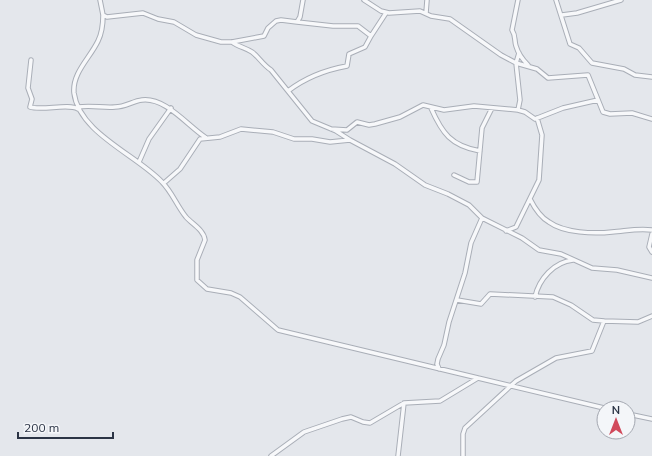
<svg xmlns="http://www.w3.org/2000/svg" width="652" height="456" viewBox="0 0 652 456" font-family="Mulish,sans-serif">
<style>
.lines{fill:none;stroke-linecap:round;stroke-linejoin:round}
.street-casing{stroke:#a9aeb7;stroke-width:5.5}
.street{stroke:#f7f8fa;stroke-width:3.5}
</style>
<rect width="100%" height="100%" fill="#e4e7ec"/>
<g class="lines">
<!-- street casing -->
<g class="street-casing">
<path id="street" d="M100,0L103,15L107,17L143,13L158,19L174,22L196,35L221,42H232L264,36L268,28L276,21L281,20L297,22L300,17L303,0
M364,0L381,11L389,13L420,11L431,16L450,19L501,55L516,63L537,69L548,78L588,75L603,112L610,114L632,113L652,119
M518,0L512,30C516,36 514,40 516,46C518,53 523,60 528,65
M556,0L570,44L579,48L592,63L624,69L635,75L652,77
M426,13L427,0
M103,15C103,24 102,33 98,41C90,58 72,73 74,93C79,133 137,155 162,182C172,192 177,206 186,217C192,224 204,230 205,240L197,260V280L207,289L231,293L240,297L278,330L478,378
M562,15L577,13L621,0
M297,22L333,26H358L371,36L386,13
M232,42C239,47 246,48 252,52C259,57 262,64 271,70L312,121L336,131L350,140
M31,60L28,88L32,99L30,107C42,111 69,103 78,109
M288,91C305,78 325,70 347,66L349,54L365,47L371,36
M78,107C91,105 103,108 115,107C125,107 133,101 142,100C165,97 187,125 205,137
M431,108C442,133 451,146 480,151
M518,110L520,100L516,63L519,53
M331,129L347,130L357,122L369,125L375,124L400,117L423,105L444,110L474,106L518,110L525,112L535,119L563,108L598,100
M139,162L149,139L171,108
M454,175L469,182H477L482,128L492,108
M164,183L180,169L200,139L220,137L241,129L273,132L294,139H312L330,142L350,140L395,164L425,185L448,194L469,205L482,218L522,238L539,250L561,254L592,268L617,270L652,278
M530,199C534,207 540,217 549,222C564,233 594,234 612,232C626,231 638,228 652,230
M506,231L516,227L539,180L542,135L537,118
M652,234L649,247L652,252
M535,297C539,279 554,262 573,260
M457,300L481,304L490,294L553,297L571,305L593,320L604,321
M439,369L437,364L438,359L444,345L449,322L465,273L471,243L482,218
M628,414L652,419
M271,456L304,432L342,419L351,417L363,422L370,423L404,403L440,401L478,378L604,408
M398,456L404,403
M463,456V434L465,428L516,381L556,358L592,351L604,321L638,322L652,316"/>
</g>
<!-- street -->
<use href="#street" class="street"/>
</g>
<!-- north arrow -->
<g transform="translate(616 420)"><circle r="19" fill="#f4f6f9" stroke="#a4a8b1"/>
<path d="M0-3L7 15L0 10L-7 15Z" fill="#d1495b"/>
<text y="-6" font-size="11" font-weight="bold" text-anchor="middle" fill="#2b3445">N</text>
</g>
<!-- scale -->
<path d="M18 432v6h95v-6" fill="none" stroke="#2b3445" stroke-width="2"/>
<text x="24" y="432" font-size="12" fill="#2b3445" stroke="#f4f6f9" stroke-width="3" paint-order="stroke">200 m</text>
</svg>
